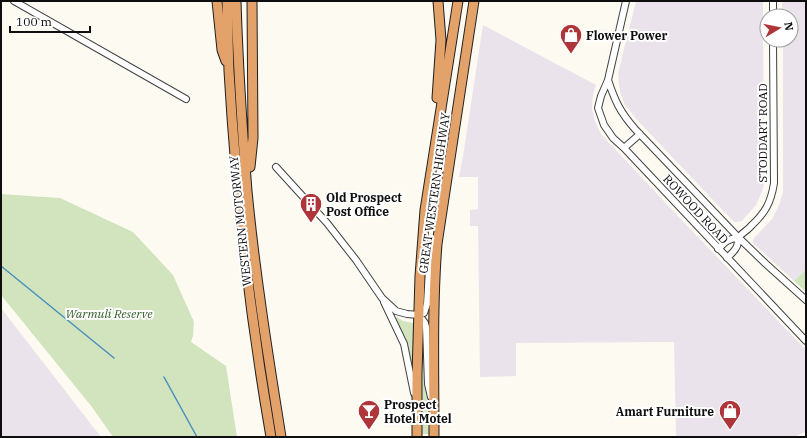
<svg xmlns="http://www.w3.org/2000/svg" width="807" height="438" viewBox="0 0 807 438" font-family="'IBM Plex Serif',serif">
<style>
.industrial{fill:#ebe3ec}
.green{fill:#d1e4be}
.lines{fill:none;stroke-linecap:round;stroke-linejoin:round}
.stream{stroke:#4b8fbd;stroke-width:1.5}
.minor-casing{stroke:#414141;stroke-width:8}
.highway-casing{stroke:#1f1f1f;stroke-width:11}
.minor{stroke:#fff;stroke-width:6}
.highway{stroke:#e3a269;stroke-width:9}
.labels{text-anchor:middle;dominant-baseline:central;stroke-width:4;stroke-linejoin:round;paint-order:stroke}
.poi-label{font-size:12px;font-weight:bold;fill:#0e0e0e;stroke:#fff;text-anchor:start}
.street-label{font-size:12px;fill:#0e0e0e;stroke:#fff}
.park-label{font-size:12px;font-style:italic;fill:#315e26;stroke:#fff}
</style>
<rect width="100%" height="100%" fill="#fdfbf1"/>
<!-- industrial -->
<path class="industrial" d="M636,1H763L764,184L762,192L756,205L742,221L738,222H734L732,220L638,121L625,105L622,98L619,86L618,73Z
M782,1H806V269L794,281L753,243V240L754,238L772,219L779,205L783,192V40H791V16H782Z
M483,25L596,85L593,95L592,108L595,121L601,134L676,214L806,350V431L795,437H676L674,342L516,343V376L480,377L478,226H470V210L478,209V177H459L463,156Z
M1,308L101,437H1Z"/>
<!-- green -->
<path class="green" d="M1,194L60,198L133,232L173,275L194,322L193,336L191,342L226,366L237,437H113L92,407L1,295Z
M806,269V292L794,281Z
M397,317L403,321L413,323L414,325L413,366L412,365L404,337L396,318Z
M423,341L425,342L429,434H422Z"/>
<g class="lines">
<!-- stream -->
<path class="stream" d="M1,266L114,358
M164,377L197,437"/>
<!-- minor casing -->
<g class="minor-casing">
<path id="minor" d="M14,1L186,99
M626,1L608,80L601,96L598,108L604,125L613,138L624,148L806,341
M773,1V16
M608,80C615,101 620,112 635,129L739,238L766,264L806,300
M624,148L640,134
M276,167L327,223L356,260L382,298L396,311L407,314L419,315L424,313L427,304L430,251L435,239
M718,249C725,242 729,238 739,238
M727,258C731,254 735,251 737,246C738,243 738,240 739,237C742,233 748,230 751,226C765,213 771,203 774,183L773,40
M384,302L404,344L414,393
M419,315L425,323L426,327L428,384L431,397"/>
</g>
<!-- highway casing -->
<g class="highway-casing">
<path id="highway" d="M217,1L222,50L226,61
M227,1C228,24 228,47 229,71C236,193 250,316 271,437
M236,1C238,64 242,128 247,191C255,274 268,356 281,437
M437,98L441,40L438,1
M250,167L253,138L252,1
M417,437V374L420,276L425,210L458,1
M434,437C434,372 432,308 437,244L474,1"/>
</g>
<!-- minor -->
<use href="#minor" class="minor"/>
<!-- highway -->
<use href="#highway" class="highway"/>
</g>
<!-- icons -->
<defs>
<g id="shop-pin" transform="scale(1.15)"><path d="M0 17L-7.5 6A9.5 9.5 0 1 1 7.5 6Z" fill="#ae363b" stroke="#fff"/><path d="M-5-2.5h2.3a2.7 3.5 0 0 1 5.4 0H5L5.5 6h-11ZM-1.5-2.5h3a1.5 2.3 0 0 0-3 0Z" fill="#fff"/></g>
<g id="building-pin" transform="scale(1.15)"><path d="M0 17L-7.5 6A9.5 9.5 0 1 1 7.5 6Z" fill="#ae363b" stroke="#fff"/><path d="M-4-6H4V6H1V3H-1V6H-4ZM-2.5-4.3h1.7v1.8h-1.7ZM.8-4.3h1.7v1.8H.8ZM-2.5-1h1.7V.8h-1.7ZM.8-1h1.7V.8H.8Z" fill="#fff"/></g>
<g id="bar-pin" transform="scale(1.15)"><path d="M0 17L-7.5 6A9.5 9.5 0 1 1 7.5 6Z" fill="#ae363b" stroke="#fff"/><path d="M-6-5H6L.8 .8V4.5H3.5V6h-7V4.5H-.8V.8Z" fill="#fff"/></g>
</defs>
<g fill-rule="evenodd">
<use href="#shop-pin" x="571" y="35"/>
<use href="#building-pin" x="311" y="204"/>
<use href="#bar-pin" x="369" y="411"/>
<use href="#shop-pin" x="730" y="411"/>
</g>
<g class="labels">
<!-- poi labels -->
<g class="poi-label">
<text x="586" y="35">Flower Power</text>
<text x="326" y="197">Old Prospect<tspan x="326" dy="14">Post Office</tspan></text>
<text x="384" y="404">Prospect<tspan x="384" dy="14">Hotel Motel</tspan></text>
<text x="714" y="411" text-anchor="end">Amart Furniture</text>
</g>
<!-- street labels -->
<g class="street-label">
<text transform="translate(762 133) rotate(-90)">STODDART ROAD</text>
<text transform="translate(434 193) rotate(-82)">GREAT WESTERN HIGHWAY</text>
<text transform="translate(696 209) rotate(47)">ROWOOD ROAD</text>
<text transform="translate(240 221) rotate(-96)">WESTERN MOTORWAY</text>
</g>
<!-- park labels -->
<g class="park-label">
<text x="109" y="313">Warmuli Reserve</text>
</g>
</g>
<!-- border -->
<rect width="807" height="438" fill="none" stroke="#0e0e0e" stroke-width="4"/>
<!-- north arrow -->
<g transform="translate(779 28) rotate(80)"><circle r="19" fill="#ffffff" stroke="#9f9f9f"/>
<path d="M0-3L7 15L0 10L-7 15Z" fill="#ae363b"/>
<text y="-6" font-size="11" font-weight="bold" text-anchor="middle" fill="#0e0e0e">N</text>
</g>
<!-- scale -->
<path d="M10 26v6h80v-6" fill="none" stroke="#0e0e0e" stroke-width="2"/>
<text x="16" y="26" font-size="12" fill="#0e0e0e" stroke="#ffffff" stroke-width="3" paint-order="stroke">100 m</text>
</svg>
